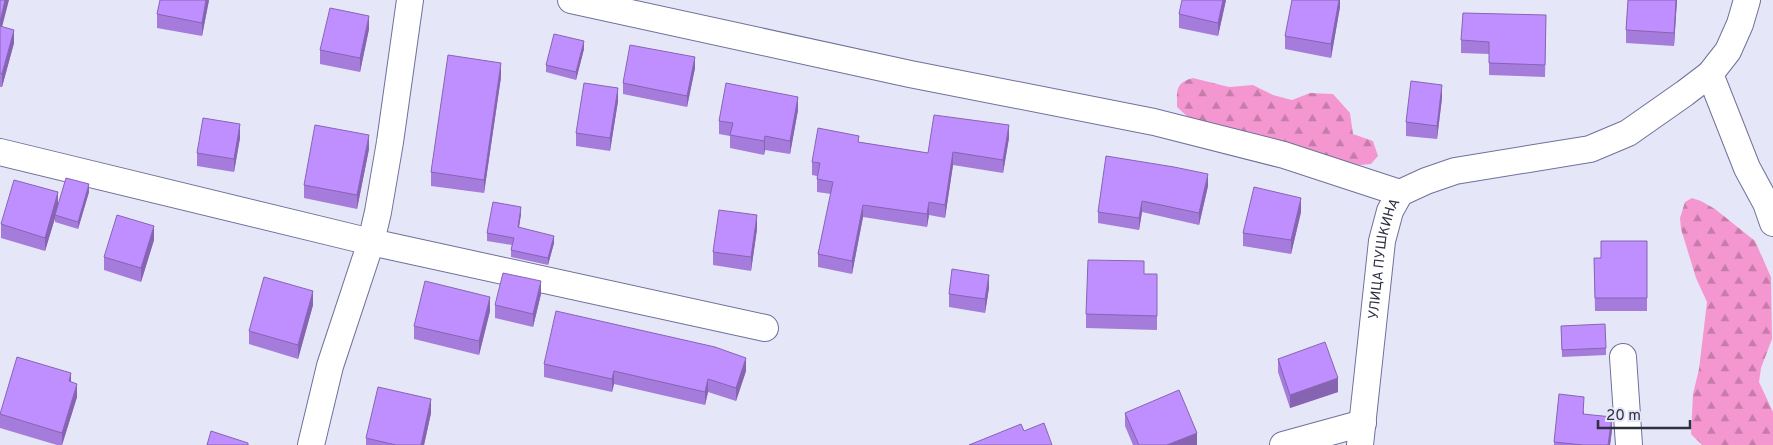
<svg xmlns="http://www.w3.org/2000/svg" width="1773" height="445" viewBox="0 0 1773 445" font-family="Overpass,sans-serif">
<style>
.forest{fill:url(#forest-firs)}
.lines{fill:none;stroke-linecap:round;stroke-linejoin:round}
.street-casing{stroke:#6f7199;stroke-width:28}
.street{stroke:#fff;stroke-width:26}
.wall{fill:#a57bdb}
.shaded-wall{fill:#8664b2}
.building{fill:#c08fff;stroke:#8664b2}
.labels{text-anchor:middle;dominant-baseline:central;stroke-width:4;stroke-linejoin:round;paint-order:stroke}
.street-label{font-size:14px;fill:#2e2f40;stroke:#e5e7f9}
</style>
<defs>
<pattern id="forest-firs" width="22" height="20" patternUnits="userSpaceOnUse" patternTransform="scale(1.25)"><rect width="22" height="20" fill="#f497d0"/><path d="M5 1l3.5 6h-7zM16 11l3.5 6h-7z" fill="#c67caa"/></pattern>
</defs>
<rect width="100%" height="100%" fill="#e5e7f9"/>
<!-- forest -->
<path class="forest" d="M1193,78L1229,87L1253,85L1273,95L1292,100L1310,93L1333,94L1350,113L1353,134L1373,141L1378,156L1371,164L1360,165L1311,154L1189,118L1177,107C1177,90 1175,83 1193,78Z
M1692,198L1701,201L1715,209L1755,241L1771,277L1772,339L1761,368L1759,382L1773,412V445H1702L1691,434L1693,394L1699,369L1707,302L1696,278L1681,229L1680,218L1685,202Z"/>
<g class="lines">
<!-- street casing -->
<g class="street-casing">
<g id="street">
<path d="M571,0L910,74L1154,122L1284,155L1400,193"/>
<path d="M1747,0L1740,24L1728,51L1710,74L1747,168L1766,203L1773,223"/>
<path d="M0,152L371,242L765,328"/>
<path d="M1623,357L1629,445"/>
<path d="M311,445L330,366L371,242L378,212L390,142L410,0"/>
<path d="M1283,445L1363,423"/>
<path id="s1" d="M1360,445L1382,241L1390,211L1400,193L1426,181L1455,171L1590,149L1628,133L1685,93L1710,74"/>
</g>
</g>
<!-- street -->
<use href="#street" class="street"/>
</g>
<!-- wall -->
<path class="wall" d="M0,0L2,26L14,43L2,87H0Z
M160,0H209L202,36L157,28V14Z
M1226,0L1218,36L1179,28V14Z
M1340,0V7L1331,58L1285,49V36Z
M1628,0H1677L1674,46L1626,43V30Z
M1546,15L1545,77L1489,75V54L1461,53V40Z
M369,29L360,72L320,64V50Z
M584,49L576,80L546,72V65Z
M695,68L687,107L623,94V83Z
M501,77L484,193L431,186V172Z
M1442,98L1437,139L1406,136V122Z
M618,101L610,151L576,146V133Z
M798,110L790,154L765,150L764,155L730,148V136L719,134V121Z
M240,138L234,172L197,166V153Z
M1009,138L1003,173L953,165L945,218L929,215L927,227L863,217L852,274L818,267V254L831,194L817,192V176L812,175V162L859,142L928,153Z
M369,149L357,209L304,198V185Z
M1208,186L1199,225L1142,212L1139,230L1098,223V212Z
M89,192L78,229L55,222V218L45,251L1,238V224Z
M1301,212L1291,254L1243,246V233Z
M521,214L519,227L554,243L548,265L511,257V250L512,245L487,241V233Z
M757,229L751,271L713,265V252Z
M154,240L141,282L104,270V257Z
M1647,241V311H1595L1594,258H1601Z
M1144,274H1157V330L1086,328V314Z
M989,288L985,313L949,307V294Z
M541,294L533,327L495,318V305Z
M313,305L298,359L249,344V331Z
M490,311L479,355L414,339V326Z
M1561,326L1606,348V355L1562,357Z
M1278,359L1338,392L1290,408L1278,372Z
M544,364L746,371L736,401L708,392L705,405L614,384L612,392L544,377Z
M77,397L62,445H57L0,428V413Z
M1584,410V414L1612,430L1610,445H1554V442Z
M431,413L424,445H366V438Z
M1125,413L1197,445H1133L1125,426Z"/>
<!-- shaded-wall -->
<path class="shaded-wall" d="M5,0H9L0,35V22Z
M206,0H209L202,36V23Z
M1223,0H1226L1218,36V23Z
M1339,0H1340V7L1331,58V44Z
M1676,0H1677L1674,46V33Z
M369,16V29L360,72V58Z
M14,30V43L2,87V74Z
M584,41V49L576,80V72Z
M695,57V68L687,107V96Z
M501,63V77L484,193V180Z
M1442,85V98L1437,139V126Z
M618,88V101L610,151V138Z
M798,97V110L790,154V141Z
M240,124V138L234,172V159Z
M1009,125V138L1003,173V160Z
M369,135V149L357,209V195Z
M765,136V150L764,155V141Z
M953,152V165L945,218V205Z
M1208,174V186L1199,225V213Z
M89,184V192L78,229V222Z
M58,192V206L55,215V218L45,251V238Z
M1301,198V212L1291,254V240Z
M1142,201V212L1139,230V218Z
M929,202V215L927,227V214Z
M863,205V217L852,274V261Z
M521,207V214L518,234V227Z
M757,215V229L751,271V257Z
M154,226V240L141,282V268Z
M554,236V243L548,265V258Z
M989,275V288L985,313V299Z
M541,281V294L533,327V314Z
M313,291V305L298,359V345Z
M490,297V311L479,355V341Z
M746,358V371L736,401V388Z
M614,371V384L612,392V379Z
M71,373V386L69,381Z
M1338,378V392L1290,408V395Z
M708,379V392L705,405V392Z
M77,384V397L62,445V433Z
M431,399V413L424,445H421Z
M1612,417V430L1610,445H1608Z
M1197,433V445H1167Z"/>
<!-- building -->
<path class="building" d="M0,0H5L0,22Z
M160,0H206L202,23L157,14Z
M1182,0H1223L1218,23L1179,14Z
M1292,0H1339L1331,44L1285,36Z
M1628,0H1676L1674,33L1626,30Z
M330,8L369,16L360,58L320,50Z
M1463,13L1546,15L1545,65L1489,63V42L1461,40Z
M0,26L14,30L2,74L0,73Z
M554,34L584,41L576,72L546,65Z
M630,45L695,57L687,96L623,83Z
M448,55L501,63L484,180L431,172Z
M1411,81L1442,85L1437,126L1406,122Z
M584,83L618,88L610,138L576,133Z
M726,83L798,97L790,141L765,136L764,141L730,135L733,123L719,121Z
M934,115L1009,125L1003,160L953,152L945,205L929,202L927,214L863,205L852,261L818,254L833,182L817,179L820,163L812,162L818,128L859,136L858,142L928,153Z
M203,118L240,124L234,159L197,153Z
M315,125L369,135L357,195L304,185Z
M1106,156L1174,167L1208,174L1199,213L1142,201L1139,218L1098,212Z
M66,178L89,184L78,222L55,215Z
M14,180L58,192L45,238L1,224Z
M1254,187L1301,198L1291,240L1243,233Z
M493,202L521,207L518,227L554,236L548,258L511,250L514,238L487,233Z
M719,210L757,215L751,257L713,252Z
M117,215L154,226L141,268L104,257Z
M1601,241H1647V298H1595L1594,258H1601Z
M1088,260L1144,261V274H1157V316L1086,314Z
M952,269L989,275L985,299L949,294Z
M503,273L541,281L533,314L495,305Z
M264,277L313,291L298,345L249,331Z
M425,281L490,297L479,341L414,326Z
M556,311L715,347L746,358L736,388L708,379L705,392L614,371L612,379L544,364Z
M1605,324L1606,348L1562,350L1561,326Z
M1325,342L1338,378L1290,395L1278,359Z
M17,357L71,373L69,381L77,384L62,433L0,414Z
M378,387L431,399L421,445H396L366,438Z
M1179,390L1197,433L1167,445H1139L1125,413Z
M1559,394L1584,397L1583,414L1612,417L1608,445H1583L1554,442Z
M1044,423L1052,445H969L1021,424L1024,431Z
M211,431L248,443V445H207Z"/>
<g class="labels">
<!-- street labels -->
<g class="street-label">
<text stroke="none"><textPath href="#s1" startOffset="188">УЛИЦА ПУШКИНА</textPath></text>
</g>
</g>
<!-- scale -->
<path d="M1598 420v8h92v-8" fill="none" stroke="#2e2f40" stroke-width="2.5"/>
<text x="1606" y="420" font-size="15" fill="#2e2f40" stroke="#e5e7f9" stroke-width="4" paint-order="stroke">20 m</text>
</svg>
